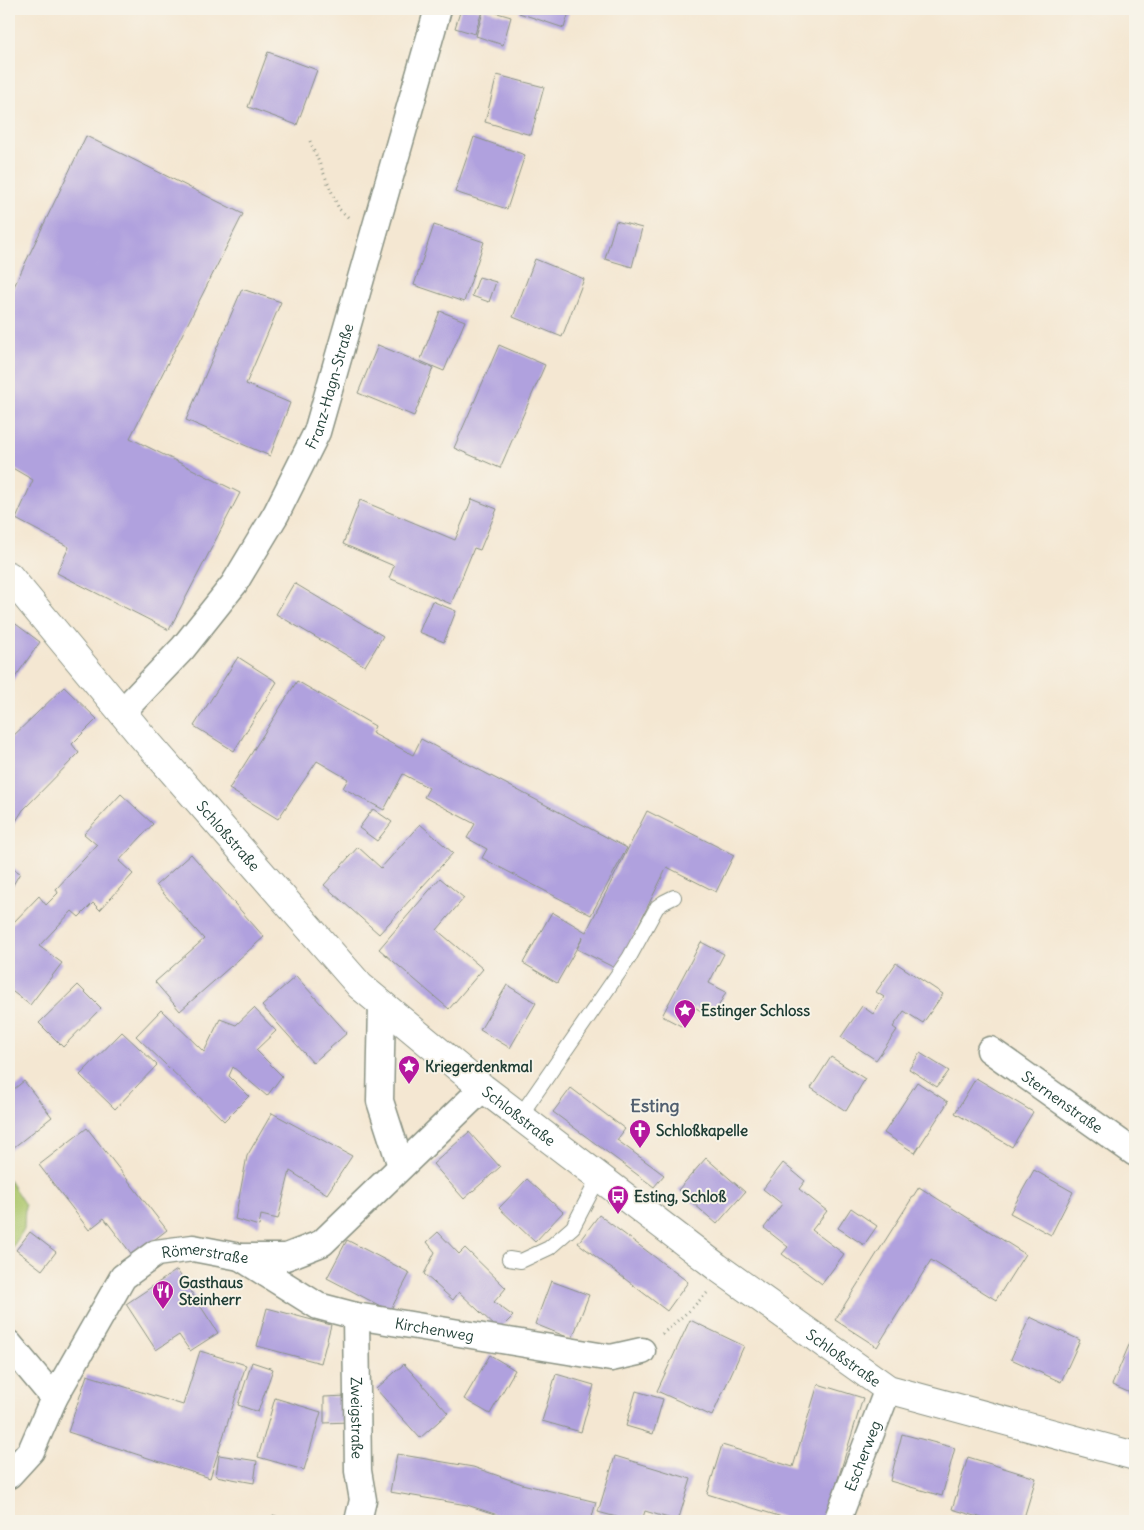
<svg xmlns="http://www.w3.org/2000/svg" width="1144" height="1530" viewBox="0 0 1144 1530" font-family="Delius,sans-serif">
<style>
.green{fill:#aec86e;stroke:#668251}
.building{fill:#b0a1de}
.lines{fill:none;stroke-linecap:round;stroke-linejoin:round}
.lane-casing{stroke:#8a9283;stroke-width:16}
.street-casing{stroke:#8a9283;stroke-width:29}
.secondary-casing{stroke:#8a9283;stroke-width:30}
.path{stroke:#8a9283;stroke-width:3;stroke-dasharray:1 4;stroke-linecap:butt}
.lane{stroke:#fff;stroke-width:14}
.street{stroke:#fff;stroke-width:26}
.secondary{stroke:#fff;stroke-width:28}
.labels{text-anchor:middle;dominant-baseline:central;stroke-width:4;stroke-linejoin:round;paint-order:stroke}
.street-label{font-size:15px;fill:#1f3d34;stroke:#f7f3e8}
.poi-label{font-size:15px;font-weight:bold;fill:#1f3d34;stroke:#f7f3e8;text-anchor:start}
.quarter-label{font-size:18px;font-weight:bold;fill:#526070;stroke:#f7f3e8}
</style>
<rect width="100%" height="100%" fill="#f7f3e8"/>
<filter id="ink" filterUnits="userSpaceOnUse"><feTurbulence type="fractalNoise" baseFrequency=".02" numOctaves="2"/><feDisplacementMap in="SourceGraphic" scale="10" xChannelSelector="R" yChannelSelector="G"/><feConvolveMatrix kernelMatrix="1 2 1 2 8 2 1 2 1" color-interpolation-filters="sRGB"/></filter>
<filter id="wash" filterUnits="userSpaceOnUse"><feTurbulence type="fractalNoise" baseFrequency=".0096" numOctaves="4" result="noise"/><feDisplacementMap in="SourceGraphic" scale="20" xChannelSelector="R" yChannelSelector="G"/><feGaussianBlur stdDeviation="1.12" result="paint"/><feColorMatrix in="noise" values="0 0 0 0 0 0 0 0 0 0 0 0 0 0 0 0 0 1.4 0 .05"/><feComposite in="paint" operator="in"/></filter>
<g filter="url(#wash)">
<rect width="100%" height="100%" fill="#f4e7d2"/>
<!-- green -->
<path class="green" d="M9,1180L25,1205L24,1229L9,1253Z"/>
<g id="blocks">
<!-- building -->
<path class="building" d="M461,9H474L482,11L475,34L455,28Z
M484,9L511,17L503,45L476,36Z
M521,9H570L564,28L519,13Z
M268,52L317,70L297,125L248,107Z
M497,75L544,87L531,135L485,122Z
M86,136L243,214L130,438L240,493L169,630L57,573L69,547L16,519L33,480L9,466V297Z
M474,137L525,155L507,209L455,192Z
M616,221L642,228L632,267L605,259Z
M434,225L484,242L464,302L414,285Z
M535,259L584,279L562,337L513,317Z
M479,277L496,282L489,302L472,296Z
M242,289L281,302L246,384L290,403L270,456L186,420Z
M440,311L465,321L444,371L420,361Z
M378,345L433,368L414,416L358,393Z
M499,345L545,365L500,468L454,448Z
M472,499L497,509L480,550L474,548L451,604L389,578L394,566L343,544L360,500L455,540Z
M294,583L383,636L365,666L276,614Z
M432,601L456,611L444,642L419,632Z
M9,619L40,642L9,686Z
M238,657L277,682L234,751L194,726Z
M297,681L375,726L372,733L413,755L421,739L627,848L591,915L482,858L487,849L467,838L475,824L424,797L429,788L403,774L384,810L343,788L348,779L317,761L278,819L229,789Z
M64,687L97,719L72,744L79,753L23,810L9,832V740Z
M121,794L153,824L119,861L133,874L100,910L93,903L79,917L72,911L39,946L62,963L30,1005L9,989V922L12,924L39,896L46,905L58,893L56,889L97,845L84,834Z
M373,809L392,822L377,841L359,828Z
M647,811L734,855L716,892L667,867L617,969L577,949L583,937L557,983L523,963L552,912L586,932Z
M420,824L453,853L379,934L324,885L358,847L381,868Z
M191,854L264,937L180,1011L155,982L204,939L156,885Z
M9,866L20,873L9,892Z
M440,878L464,898L437,930L483,969L449,1009L379,949Z
M701,942L724,954L709,983L726,992L713,1017L694,1007L683,1027L662,1016Z
M896,963L943,994L923,1023L904,1011L893,1027L897,1030L876,1060L841,1037L862,1006L873,1014L884,997L876,992Z
M296,976L347,1033L313,1063L262,1006Z
M78,985L101,1008L63,1047L39,1023Z
M507,985L536,1003L510,1048L480,1030Z
M254,1008L276,1031L256,1050L282,1076L267,1096L233,1067L229,1076L249,1096L224,1121L136,1036L161,1010L204,1052L220,1019L236,1025Z
M122,1032L157,1065L115,1109L80,1075Z
M920,1053L949,1071L937,1087L909,1069Z
M831,1057L865,1079L846,1111L811,1088Z
M976,1078L1033,1112L1012,1147L955,1113Z
M24,1081L52,1117L9,1151V1093Z
M917,1082L948,1102L915,1153L884,1133Z
M571,1088L625,1129L617,1140L664,1175L654,1187L553,1112Z
M272,1113L352,1156L327,1194L290,1171L278,1219L261,1215L259,1226L235,1219L247,1156Z
M87,1128L167,1230L133,1256L104,1218L89,1230L39,1165Z
M469,1132L500,1167L464,1199L433,1164Z
M706,1158L745,1192L717,1224L678,1190Z
M783,1163L805,1181L799,1189L827,1211L812,1230L844,1254L822,1284L782,1254L788,1247L764,1228L782,1204L763,1189Z
M1034,1170L1073,1192L1051,1235L1010,1213Z
M527,1179L563,1212L535,1242L499,1208Z
M919,1187L1025,1254L996,1300L931,1260L877,1347L835,1320Z
M851,1208L877,1226L864,1245L838,1228Z
M599,1215L688,1282L667,1311L578,1243Z
M30,1232L56,1252L42,1270L16,1250Z
M438,1232L459,1254L465,1248L506,1288L494,1302L513,1316L499,1330L459,1292L453,1300L424,1274L435,1252L427,1242Z
M347,1240L410,1273L390,1311L327,1278Z
M177,1270L218,1333L190,1351L179,1335L156,1350L126,1304Z
M551,1281L589,1295L572,1339L535,1324Z
M267,1308L331,1325L321,1363L257,1346Z
M1030,1317L1080,1340L1061,1382L1011,1359Z
M690,1320L744,1346L712,1416L657,1391Z
M1135,1331V1395L1112,1385Z
M200,1351L246,1365L210,1478L68,1432L87,1375L183,1405Z
M490,1355L515,1370L490,1414L464,1399Z
M252,1362L273,1369L258,1412L238,1405Z
M404,1364L448,1413L420,1438L376,1389Z
M556,1374L594,1385L581,1432L542,1421Z
M818,1384L863,1398L825,1521H795L707,1494L722,1445L793,1467Z
M636,1391L663,1399L653,1434L626,1426Z
M347,1396L348,1422L324,1423V1397Z
M275,1398L321,1412L304,1470L258,1457Z
M902,1434L955,1448L942,1496L890,1481Z
M397,1454L473,1467L522,1484L596,1502L591,1521H513V1520L467,1505L390,1492Z
M219,1455L257,1461L254,1483L216,1476Z
M615,1456L691,1479L678,1521L645,1511L642,1521H631L598,1512Z
M968,1457L1036,1478L1023,1521H992L952,1509Z
M273,1515L291,1521H271Z"/>
</g>
</g>
<g filter="url(#ink)">
<use href="#blocks" fill-opacity="0" stroke="#8a9283" stroke-width="1"/>
<g class="lines">
<!-- lane casing -->
<g class="lane-casing">
<path id="lane" d="M520,1116L629,958L657,907L664,902L674,897
M509,1259L521,1261L549,1248L573,1227L599,1177"/>
</g>
<!-- street casing -->
<g class="street-casing">
<g id="street">
<path id="s1" d="M122,712L183,648L234,584L276,514L317,432L438,9"/>
<path d="M382,1004L380,1101L401,1166"/>
<path id="s2" d="M990,1050L1135,1153"/>
<path id="s3" d="M240,1257L318,1306L356,1316L611,1358L642,1351"/>
<path id="s4" d="M356,1316L358,1471L363,1500L358,1521"/>
<path d="M9,1344L54,1398"/>
<path id="s5" d="M9,1475L31,1451L54,1398L123,1277L156,1253L193,1248L240,1257H286L322,1243L483,1088"/>
<path id="s6" d="M837,1521L888,1389"/>
</g>
</g>
<!-- secondary casing -->
<g class="secondary-casing">
<g id="secondary">
<path id="s7" d="M9,576L140,734L360,986L483,1088L717,1267L888,1389L1135,1456"/>
</g>
</g>
<!-- path -->
<path class="path" d="M310,141L339,209L350,219
M662,1334L690,1310L707,1293"/>
<!-- lane -->
<use href="#lane" class="lane"/>
<!-- street -->
<use href="#street" class="street"/>
<!-- secondary -->
<use href="#secondary" class="secondary"/>
</g>
</g>
<!-- icons -->
<defs>
<g id="sight-pin" transform="scale(1.125)"><path d="M0 17L-7.5 6A9.5 9.5 0 1 1 7.5 6Z" fill="#b5179e" stroke="#f7f3e8"/><path d="M0-6L1.8-2.2L6-1.7L2.9 1.2L3.7 5.4L0 3.3L-3.7 5.4L-2.9 1.2L-6-1.7L-1.8-2.2Z" fill="#fff"/></g>
<g id="church-pin" transform="scale(1.125)"><path d="M0 17L-7.5 6A9.5 9.5 0 1 1 7.5 6Z" fill="#b5179e" stroke="#f7f3e8"/><path d="M-1.2-6h2.4v3.5h3.3v2.4h-3.3V6h-2.4V-.1h-3.3v-2.4h3.3Z" fill="#fff"/></g>
<g id="bus-pin" transform="scale(1.125)"><path d="M0 17L-7.5 6A9.5 9.5 0 1 1 7.5 6Z" fill="#b5179e" stroke="#f7f3e8"/><path d="M-5-6H5V4H4V6H2V4H-2V6H-4V4H-5ZM-3.5-4V0h7V-4ZM-3.5 1.2v1.5H-2V1.2ZM2 1.2v1.5H3.5V1.2Z" fill="#fff"/></g>
<g id="restaurant-pin" transform="scale(1.125)"><path d="M0 17L-7.5 6A9.5 9.5 0 1 1 7.5 6Z" fill="#b5179e" stroke="#f7f3e8"/><path d="M-5-6h1v4h1v-4h1v4h1v-4h1v5L-1.5 .5V6h-2V.5L-5-1ZM5-6V6H3V1.5H1.5Q1.5-4 5-6Z" fill="#fff"/></g>
</defs>
<g fill-rule="evenodd">
<use href="#sight-pin" x="685" y="1010"/>
<use href="#sight-pin" x="409" y="1066"/>
<use href="#church-pin" x="640" y="1130"/>
<use href="#bus-pin" x="618" y="1196"/>
<use href="#restaurant-pin" x="163" y="1291"/>
</g>
<g class="labels">
<!-- street labels -->
<g class="street-label">
<text stroke="none"><textPath href="#s1" startOffset="391">Franz-Hagn-Straße</textPath></text>
<text stroke="none"><textPath href="#s7" startOffset="340">Schloßstraße</textPath></text>
<text stroke="none"><textPath href="#s2" startOffset="89">Sternenstraße</textPath></text>
<text stroke="none"><textPath href="#s7" startOffset="745">Schloßstraße</textPath></text>
<text stroke="none"><textPath href="#s5" startOffset="320">Römerstraße</textPath></text>
<text stroke="none"><textPath href="#s3" startOffset="211">Kirchenweg</textPath></text>
<text stroke="none"><textPath href="#s7" startOffset="1150">Schloßstraße</textPath></text>
<text stroke="none"><textPath href="#s4" startOffset="102">Zweigstraße</textPath></text>
<text stroke="none"><textPath href="#s6" startOffset="70">Escherweg</textPath></text>
</g>
<!-- poi labels -->
<g class="poi-label">
<text x="701" y="1010">Estinger Schloss</text>
<text x="425" y="1066">Kriegerdenkmal</text>
<text x="656" y="1130">Schloßkapelle</text>
<text x="634" y="1196">Esting, Schloß</text>
<text x="179" y="1282">Gasthaus<tspan x="179" dy="17">Steinherr</tspan></text>
</g>
<!-- quarter labels -->
<g class="quarter-label">
<text x="655" y="1105">Esting</text>
</g>
</g>
<!-- margin -->
<rect width="1144" height="1530" fill="none" stroke="#f7f3e8" stroke-width="30"/>
</svg>
